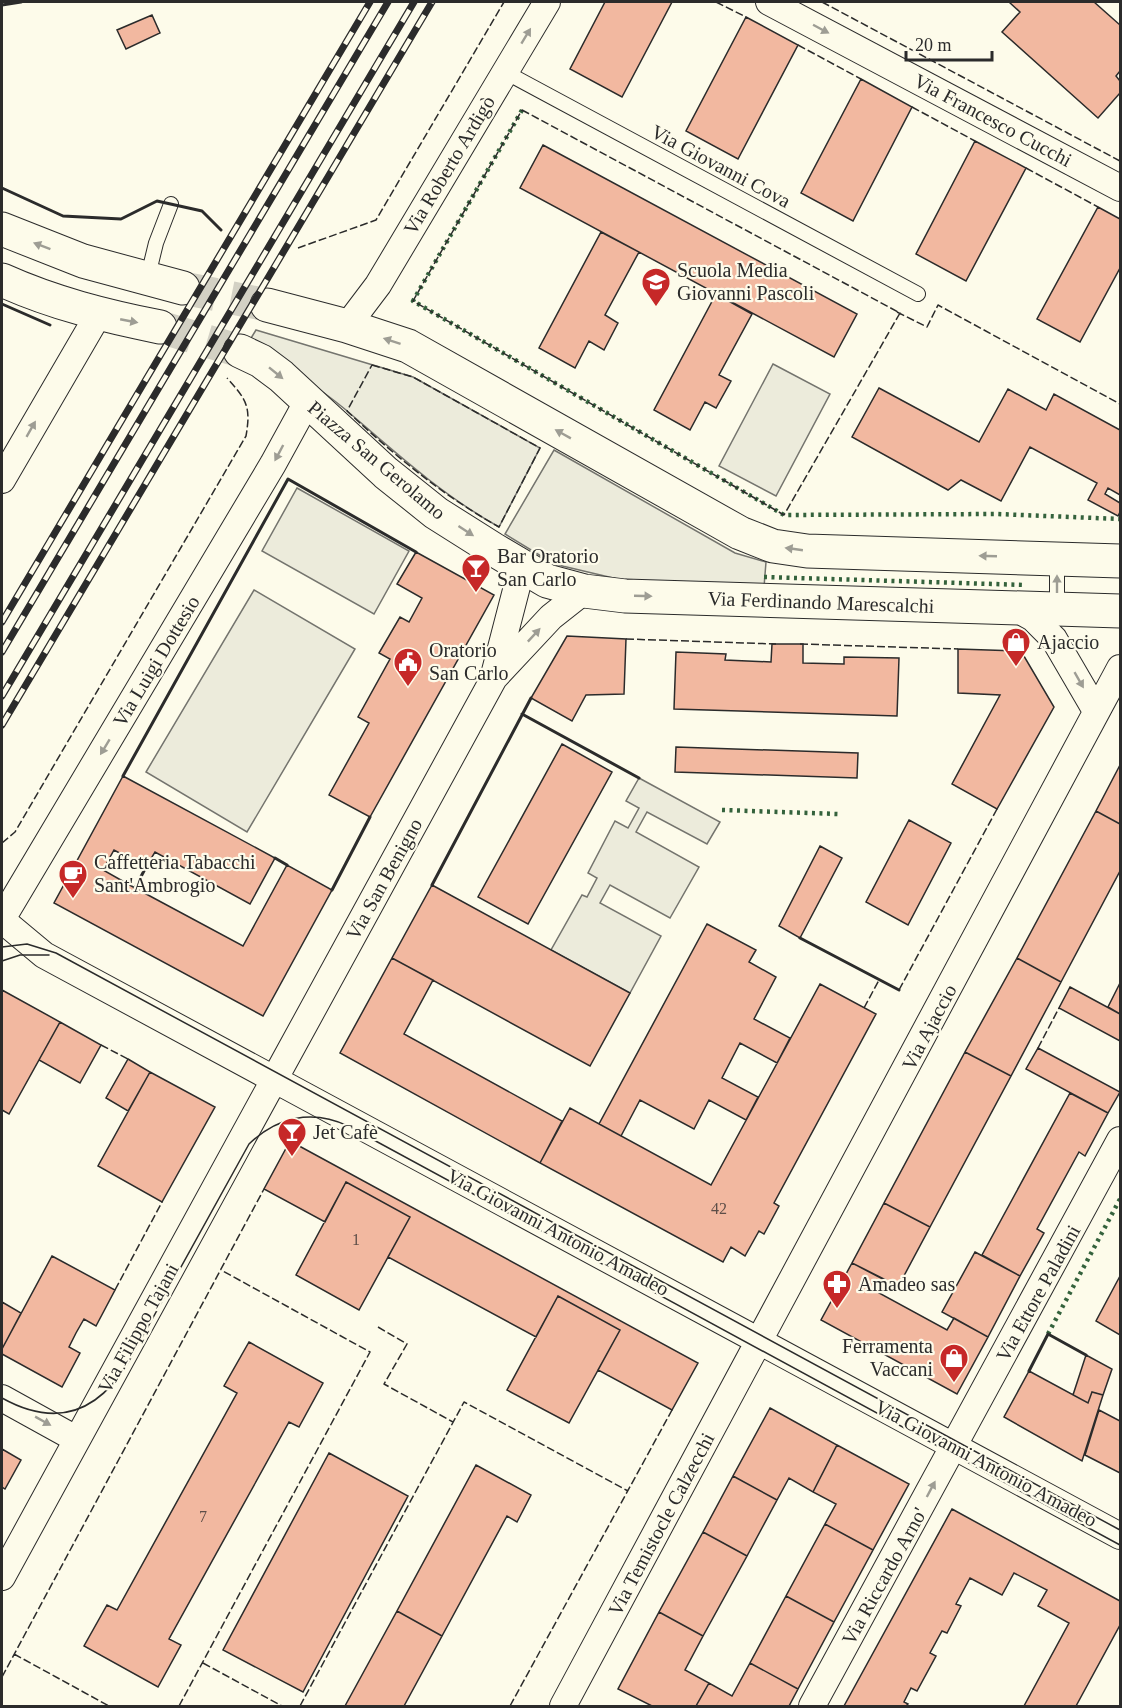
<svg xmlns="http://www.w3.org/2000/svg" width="1122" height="1708" viewBox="0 0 1122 1708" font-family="'Times New Roman',serif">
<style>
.green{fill:#ecebdb;stroke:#74746e;stroke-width:1.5}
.building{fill:#f2b8a0;stroke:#2b2b2b;stroke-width:1.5}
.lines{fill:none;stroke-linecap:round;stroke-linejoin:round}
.secondary-tunnel{stroke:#d3d1c4;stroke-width:33;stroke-dasharray:33 16;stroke-linecap:butt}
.lane-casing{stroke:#2b2b2b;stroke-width:16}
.street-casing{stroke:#2b2b2b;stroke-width:28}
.secondary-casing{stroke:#2b2b2b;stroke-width:35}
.lane{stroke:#fdfbea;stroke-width:14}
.street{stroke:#fdfbea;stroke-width:26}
.secondary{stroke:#fdfbea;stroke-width:33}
.tram{stroke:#2b2b2b;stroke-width:1.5}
.rail-casing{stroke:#2b2b2b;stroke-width:7}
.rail{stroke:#fdfbea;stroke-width:4.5;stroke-dasharray:14;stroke-linecap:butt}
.hedge{stroke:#34623c;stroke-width:4.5;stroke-dasharray:3 4.5;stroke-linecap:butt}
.fence{stroke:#2b2b2b;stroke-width:1.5;stroke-dasharray:8 3;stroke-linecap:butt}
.wall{stroke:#2b2b2b;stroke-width:3}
.oneway{fill:#9e9d94}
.labels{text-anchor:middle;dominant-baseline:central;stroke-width:4.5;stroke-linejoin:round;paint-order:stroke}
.number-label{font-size:16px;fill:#5d4e48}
.street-label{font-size:20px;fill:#2b2b2b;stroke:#fdfbea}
.poi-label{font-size:20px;fill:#2b2b2b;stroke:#fdfbea;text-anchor:start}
</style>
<rect width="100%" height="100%" fill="#fdfbea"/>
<!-- green -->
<path class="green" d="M256,330L413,377L540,448L499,527C442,495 396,453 346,410C316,385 282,364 248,343Z
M773,364L830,394L776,496L719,466Z
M554,450L735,553L766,562L764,587L630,582L554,564L505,534Z
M297,488L409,551L374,614L262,551Z
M254,590L355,649L247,832L146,772Z
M639,778L720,822L707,844L647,812L636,832L699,867L670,918L610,885L600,903L661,936L630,993L551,950L582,895L587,897L597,878L588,873L615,821L628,828L639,808L626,801Z"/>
<!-- building -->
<path class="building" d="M605,2H672L622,97L570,69Z
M1009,2H1094L1120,25V71L1116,76L1120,81V93L1098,118L1002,32L1020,12Z
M152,15L160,33L126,49L117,30Z
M746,17L798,45L738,159L686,131Z
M861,79L912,107L853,221L801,193Z
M975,141L1026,168L966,281L916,254Z
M543,145L857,314L834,357L520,188Z
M1098,207L1120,219V268L1080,342L1037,319Z
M601,232L639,252L605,315L618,323L604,350L589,341L575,368L539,348Z
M716,294L752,314L719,375L731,381L716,408L705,402L690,430L654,410Z
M879,388L979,442L1008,389L1046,410L1054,394L1120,430V495L1108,488L1105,494L1120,503V512L1118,516L1088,500L1097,483L1030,447L1001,501L961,480L948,490L852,437Z
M416,552L494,595L370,817L329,795L369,723L358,717L390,659L379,653L400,617L409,622L422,598L397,584Z
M567,636L626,639L624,694L586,695L572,721L531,698Z
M772,644H803V663L844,664V657L899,658L897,716L674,709L676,652L726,654L725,660L771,662Z
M958,649L1021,651L1054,707L997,809L952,784L1000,695L958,693Z
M562,744L612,772L528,924L478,897Z
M676,747L858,753L857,778L675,772Z
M1120,765V824L1096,811Z
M123,776L275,858L250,904L155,852L146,867L114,850L103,870L135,888L243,946L287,865L332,890L263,1016L54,903Z
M1096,811L1120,824V871L1061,982L1017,958Z
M909,820L951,843L908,925L866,902Z
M820,846L842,858L800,938L779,926Z
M432,885L630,993L590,1066L392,958Z
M707,924L756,950L749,962L776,977L754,1019L790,1038L777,1063L740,1043L722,1078L758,1097L746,1120L709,1100L694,1129L640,1100L621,1136L599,1124Z
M392,958L433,980L404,1034L562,1121L540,1163L340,1053Z
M1017,958L1061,982L1011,1076L965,1052Z
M1120,983V1014L1108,1007Z
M820,984L876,1014L774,1203L779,1206L764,1234L759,1231L745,1256L731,1247L723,1262L540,1163L570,1108L711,1185Z
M1070,987L1120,1014V1041L1059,1008Z
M2,990L60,1022L9,1114L2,1110Z
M60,1022L101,1045L80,1083L39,1060Z
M1038,1048L1120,1092L1108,1113L1026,1069Z
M965,1052L1011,1076L930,1227L884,1203Z
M128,1059L150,1072L128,1111L106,1098Z
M150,1072L215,1107L162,1202L98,1166Z
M1070,1093L1108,1113L1085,1156L1079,1152L1037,1229L1044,1233L1020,1276L982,1255Z
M290,1141L698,1363L672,1410L598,1370L620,1330L558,1296L536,1337L388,1257L410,1217L346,1182L325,1222L264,1189Z
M346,1182L410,1217L359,1310L296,1275Z
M884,1203L930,1227L898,1287L852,1263Z
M975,1252L1020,1276L988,1337L942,1312Z
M52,1256L115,1290L96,1326L84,1319L76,1333L69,1347L80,1353L62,1387L2,1354V1349Z
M852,1263L886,1280L879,1293L947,1330L954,1318L988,1337L957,1394L821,1320Z
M1120,1276V1335L1096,1321Z
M558,1296L620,1330L569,1423L507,1390Z
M2,1302L21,1313L2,1349Z
M249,1342L323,1383L299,1427L289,1422L169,1639L181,1645L158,1687L84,1646L107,1605L117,1610L237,1393L224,1386Z
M1086,1355L1112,1369L1103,1395L1092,1392L1088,1403L1073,1395Z
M1029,1371L1088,1403L1092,1392L1103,1395L1082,1461L1004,1417Z
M770,1408L837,1445L813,1492L789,1478L777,1500L733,1476Z
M1099,1410L1120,1421V1473L1085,1455Z
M837,1445L909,1484L873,1550L825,1524L836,1504L813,1492Z
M2,1449L21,1460L5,1489L2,1487Z
M329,1453L408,1496L303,1692L223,1650Z
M476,1465L531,1495L517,1522L507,1516L442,1636L397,1611Z
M733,1476L777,1500L747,1556L703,1532Z
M952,1509L1120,1601V1625L1076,1706H1024L1069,1623L1038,1606L1047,1590L1014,1573L1002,1595L970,1578L956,1604L961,1606L947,1633L942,1631L930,1653L936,1656L917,1691L911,1688L904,1702L908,1704L906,1706H844Z
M825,1524L873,1550L834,1622L786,1596Z
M703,1532L747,1556L703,1636L659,1612Z
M786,1596L834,1622L798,1689L750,1663Z
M397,1611L442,1636L404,1706H345Z
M659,1612L703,1636L685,1670L709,1683L696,1706H652L618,1689Z
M750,1663L798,1689L789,1706H696L709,1683L732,1696Z"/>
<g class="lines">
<!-- secondary-tunnel -->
<path class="secondary-tunnel" d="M183,288L267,305
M160,327L240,351"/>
<!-- lane casing -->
<g class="lane-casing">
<path id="lane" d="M505,72L918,294
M147,280L156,243L171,204
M1057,609V558"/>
</g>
<!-- street casing -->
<g class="street-casing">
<path id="street" d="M769,2L1120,188
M347,326L378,285L547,2
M2,480L98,315
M1013,607L1033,618L1054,639L1096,711
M494,675L522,567
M2,919L273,464L307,402
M2,920L44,955L1120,1536
M2,1398L76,1439
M2,1577L494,678L551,617L584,591
M563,1706L1120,668
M812,1706L1120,1140"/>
</g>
<!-- secondary casing -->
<g class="secondary-casing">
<path id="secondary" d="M2,229L83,261L183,288
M2,280C53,303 105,316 160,327
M267,305L347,326L408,346L740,533L773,546L807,551L1120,561
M240,351L261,361L281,376L386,473L436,513L493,549L547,581L584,591L625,596L1120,611"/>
</g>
<!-- lane -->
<use href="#lane" class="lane"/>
<!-- street -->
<use href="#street" class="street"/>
<!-- secondary -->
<use href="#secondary" class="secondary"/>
<!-- tram -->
<path class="tram" d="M2,947L27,944L56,953L1120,1530
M2,961L20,955H49
M2,1398C56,1428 98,1413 129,1361L249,1144C277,1117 312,1109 348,1126L1120,1545"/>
<!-- rail casing -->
<g class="rail-casing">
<path id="rail" d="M2,622L370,2
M2,652L388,2
M2,696L414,2
M2,725L432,2"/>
</g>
<!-- rail -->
<use href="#rail" class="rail"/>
<!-- hedge -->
<path class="hedge" d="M522,110L413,301L784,515L997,514L1120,519
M764,577L1026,585
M722,810L838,814
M1048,1334L1120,1199"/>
<!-- fence -->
<path class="fence" d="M716,2L746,17
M822,2L1120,161
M798,45L861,79
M912,107L975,141
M522,110L900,313L784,515L413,301Z
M1026,168L1098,207
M298,248L376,220L504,2
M897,312L927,327L938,305L1120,404
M372,365L413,377L540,448L499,527C442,495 394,455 347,411Z
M626,639L776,644
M800,644L958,649
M2,843L15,832L246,436C251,407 247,400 227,378
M899,990L997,809
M864,1008L879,980
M101,1045L128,1059
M1038,1048L1059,1008
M115,1290L162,1202
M378,1327L407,1344L384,1384L453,1422
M14,1654L109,1706
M203,1663L282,1706
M2,1677L264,1189
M179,1706L370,1352L221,1270
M300,1706L464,1402L628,1491
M510,1706L672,1410"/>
<!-- wall -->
<path class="wall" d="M2,5L21,2
M2,188L63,216L121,219L157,201L202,211L221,230
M2,304L50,325
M522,714L639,778
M123,776L288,479L416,552
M275,858L287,865
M432,885L531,698
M135,888L146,867
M332,890L370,817
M800,938L899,990
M1029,1371L1048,1334L1086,1355"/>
</g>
<!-- one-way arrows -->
<defs><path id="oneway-solid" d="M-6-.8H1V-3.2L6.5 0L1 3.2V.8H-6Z" transform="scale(1.5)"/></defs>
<g class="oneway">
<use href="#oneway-solid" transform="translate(821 29) rotate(28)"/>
<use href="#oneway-solid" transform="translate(526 36) rotate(-59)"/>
<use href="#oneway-solid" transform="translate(42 246) rotate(-159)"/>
<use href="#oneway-solid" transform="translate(129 321) rotate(11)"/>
<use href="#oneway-solid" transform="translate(392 341) rotate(-162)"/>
<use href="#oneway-solid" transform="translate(276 373) rotate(39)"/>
<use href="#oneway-solid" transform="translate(31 429) rotate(-60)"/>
<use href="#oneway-solid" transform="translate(563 434) rotate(-151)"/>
<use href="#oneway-solid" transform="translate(279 453) rotate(118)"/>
<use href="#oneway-solid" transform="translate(466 531) rotate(33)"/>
<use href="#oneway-solid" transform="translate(794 549) rotate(-172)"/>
<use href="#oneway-solid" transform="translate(988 556) rotate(-178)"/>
<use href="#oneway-solid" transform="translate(1057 584) rotate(-90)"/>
<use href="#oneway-solid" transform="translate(643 596) rotate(2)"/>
<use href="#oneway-solid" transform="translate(534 635) rotate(-47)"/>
<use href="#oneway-solid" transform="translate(1079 680) rotate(60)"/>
<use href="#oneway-solid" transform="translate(105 747) rotate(121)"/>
<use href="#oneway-solid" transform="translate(43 1421) rotate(29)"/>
<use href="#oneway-solid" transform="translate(931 1489) rotate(-62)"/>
</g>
<!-- icons -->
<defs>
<g id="school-pin" transform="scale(1.5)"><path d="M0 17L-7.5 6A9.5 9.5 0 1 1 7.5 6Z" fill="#c62828" stroke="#fdfbea"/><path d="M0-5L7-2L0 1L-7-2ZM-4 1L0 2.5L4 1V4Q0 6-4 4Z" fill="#fff"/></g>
<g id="bar-pin" transform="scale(1.5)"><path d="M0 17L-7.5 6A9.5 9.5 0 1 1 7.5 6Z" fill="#c62828" stroke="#fdfbea"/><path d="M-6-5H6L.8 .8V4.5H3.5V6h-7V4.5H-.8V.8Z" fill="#fff"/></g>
<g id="shop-pin" transform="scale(1.5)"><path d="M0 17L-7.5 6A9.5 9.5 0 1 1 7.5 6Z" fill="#c62828" stroke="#fdfbea"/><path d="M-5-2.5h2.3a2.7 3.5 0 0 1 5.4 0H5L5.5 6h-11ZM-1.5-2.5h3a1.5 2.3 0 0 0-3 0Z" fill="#fff"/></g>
<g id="civic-pin" transform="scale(1.5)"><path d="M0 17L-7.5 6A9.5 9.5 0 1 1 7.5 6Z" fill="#c62828" stroke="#fdfbea"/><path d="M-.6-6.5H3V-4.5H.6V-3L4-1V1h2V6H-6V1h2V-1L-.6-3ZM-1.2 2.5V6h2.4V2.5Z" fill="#fff"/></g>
<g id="cafe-pin" transform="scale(1.5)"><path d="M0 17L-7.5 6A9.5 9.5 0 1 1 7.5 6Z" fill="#c62828" stroke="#fdfbea"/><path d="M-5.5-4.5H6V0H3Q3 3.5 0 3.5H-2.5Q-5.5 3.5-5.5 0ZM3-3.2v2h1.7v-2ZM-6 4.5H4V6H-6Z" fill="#fff"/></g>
<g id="pharmacy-pin" transform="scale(1.5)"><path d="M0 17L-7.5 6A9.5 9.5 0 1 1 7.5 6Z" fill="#c62828" stroke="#fdfbea"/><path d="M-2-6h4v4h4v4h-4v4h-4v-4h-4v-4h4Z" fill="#fff"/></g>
</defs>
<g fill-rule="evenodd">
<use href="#school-pin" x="656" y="282"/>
<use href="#bar-pin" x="476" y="568"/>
<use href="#shop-pin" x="1016" y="642"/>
<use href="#civic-pin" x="408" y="662"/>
<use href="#cafe-pin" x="73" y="874"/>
<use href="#bar-pin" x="292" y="1132"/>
<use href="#pharmacy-pin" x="837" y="1284"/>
<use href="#shop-pin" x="954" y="1358"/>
</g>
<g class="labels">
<!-- number labels -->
<g class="number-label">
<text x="719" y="1208">42</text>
<text x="356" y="1239">1</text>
<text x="203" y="1516">7</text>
</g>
<!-- street labels -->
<g class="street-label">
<text transform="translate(993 120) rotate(28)">Via Francesco Cucchi</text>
<text transform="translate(449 165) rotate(-59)">Via Roberto Ardigò</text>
<text transform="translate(721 166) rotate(28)">Via Giovanni Cova</text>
<text transform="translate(377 460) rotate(40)">Piazza San Gerolamo</text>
<text transform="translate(821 602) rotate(2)">Via Ferdinando Marescalchi</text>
<text transform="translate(156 661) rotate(-59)">Via Luigi Dottesio</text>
<text transform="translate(384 879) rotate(-61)">Via San Benigno</text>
<text transform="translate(929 1027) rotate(-62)">Via Ajaccio</text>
<text transform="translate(558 1232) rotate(28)">Via Giovanni Antonio Amadeo</text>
<text transform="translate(1038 1293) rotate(-61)">Via Ettore Paladini</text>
<text transform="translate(138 1328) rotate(-61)">Via Filippo Tajani</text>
<text transform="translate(986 1463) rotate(28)">Via Giovanni Antonio Amadeo</text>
<text transform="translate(661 1524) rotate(-62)">Via Temistocle Calzecchi</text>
<text transform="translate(884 1576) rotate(-61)">Via Riccardo Arno'</text>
</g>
<!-- poi labels -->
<g class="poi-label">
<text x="677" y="270">Scuola Media<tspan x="677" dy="23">Giovanni Pascoli</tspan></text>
<text x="497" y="556">Bar Oratorio<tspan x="497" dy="23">San Carlo</tspan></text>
<text x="1037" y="642">Ajaccio</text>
<text x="429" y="650">Oratorio<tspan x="429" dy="23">San Carlo</tspan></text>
<text x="94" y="862">Caffetteria Tabacchi<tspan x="94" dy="23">Sant'Ambrogio</tspan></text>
<text x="313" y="1132">Jet Cafè</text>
<text x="858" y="1284">Amadeo sas</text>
<text x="933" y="1346" text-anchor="end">Ferramenta<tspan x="933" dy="23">Vaccani</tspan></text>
</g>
</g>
<!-- border -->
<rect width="1122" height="1708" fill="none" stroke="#2b2b2b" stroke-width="6"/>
<!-- scale -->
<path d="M906 51v9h86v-9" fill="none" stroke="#2b2b2b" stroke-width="3"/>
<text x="915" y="51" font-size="18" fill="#2b2b2b" stroke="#fdfbea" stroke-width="4.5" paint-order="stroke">20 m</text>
</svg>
